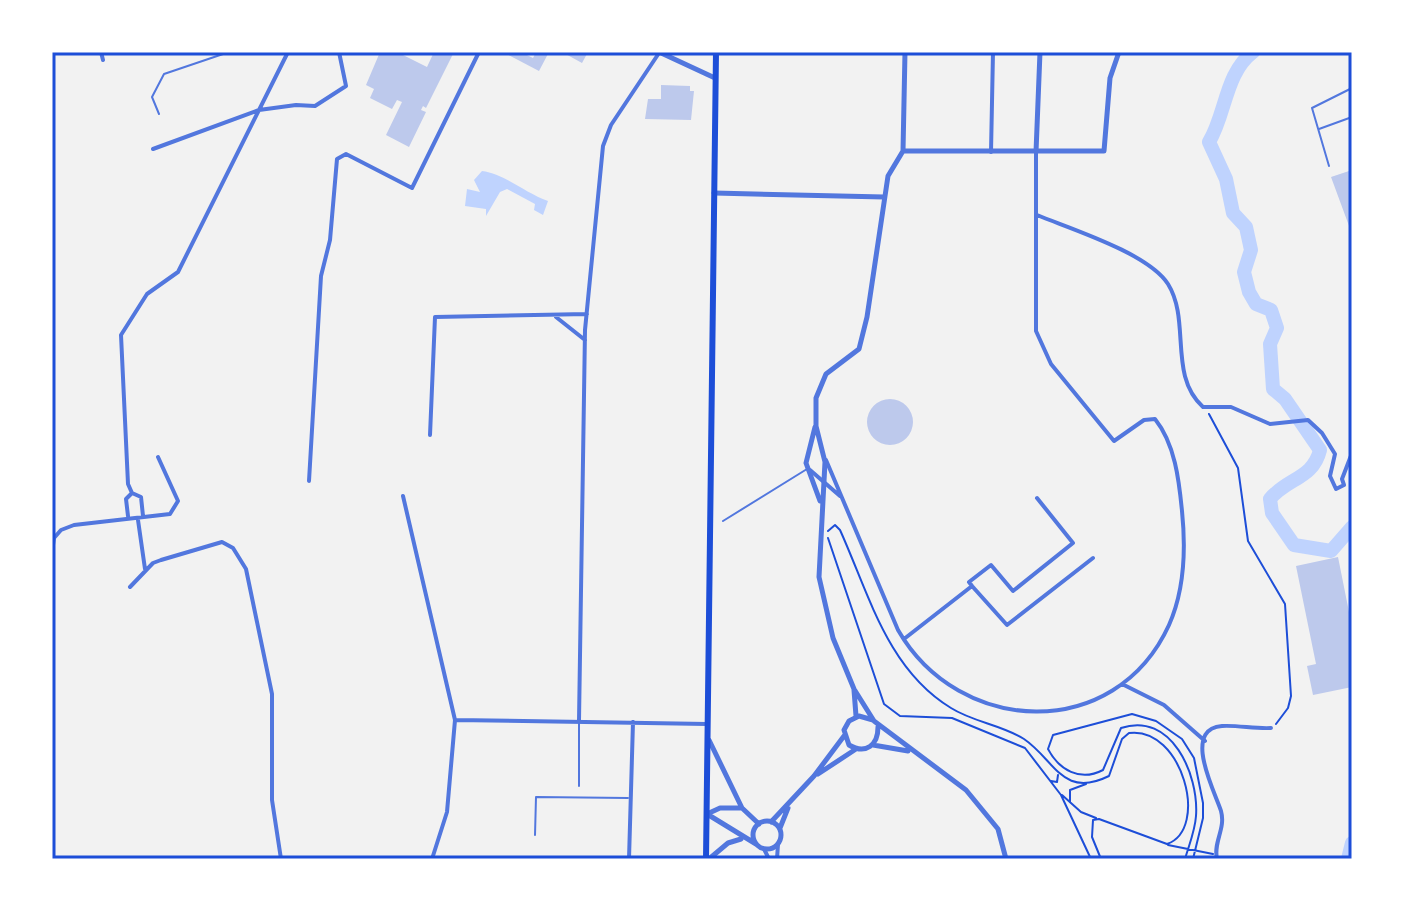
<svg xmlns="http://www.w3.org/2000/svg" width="1404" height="911" viewBox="0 0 1404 911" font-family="Montserrat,sans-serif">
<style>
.water{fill:#bfd3fe}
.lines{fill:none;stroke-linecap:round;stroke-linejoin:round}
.river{stroke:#bfd3fe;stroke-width:14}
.building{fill:#bdc9ec}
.path{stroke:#1d4ed8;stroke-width:2}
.service{stroke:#5277de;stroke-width:2}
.minor{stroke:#5277de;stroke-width:4}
.tertiary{stroke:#5277de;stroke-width:5}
.secondary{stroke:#1d4ed8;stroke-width:6}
.neatline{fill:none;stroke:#1d4ed8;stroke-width:3}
</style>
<rect width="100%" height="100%" fill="#f2f2f2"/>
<!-- water -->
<path class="water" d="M482,171C505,174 525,193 548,201L543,215L534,210L535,204L507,189L500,192L486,216V209L465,206L467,189L480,192L474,180Z"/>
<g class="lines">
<!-- river -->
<path class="river" d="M1253,52C1225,73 1226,114 1209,142L1226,179L1233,213L1246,227L1251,250L1244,272L1249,292L1256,304L1271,310L1277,328L1270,344L1273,389L1285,399L1320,450C1313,479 1287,478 1270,499L1272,513L1294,545L1331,551L1352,527
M1348,859L1352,843"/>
</g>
<!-- building -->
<path class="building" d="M380,52H397L427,67L434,52H454L426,108L423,106L421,110L426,112L409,147L386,135L402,102L397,100L392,109L370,98L374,89L366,85Z
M503,52H521L533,58L536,52H549L539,71Z
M562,52H588L582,63Z
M661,85L690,86V91H694L691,120L645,119L648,99H661Z
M1352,170V234L1331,177Z
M867 422a23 23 0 1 1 46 0a23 23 0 1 1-46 0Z
M1338,557L1349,612L1352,611V687L1313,695L1307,666L1316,664L1296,566Z"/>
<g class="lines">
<!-- path -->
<path class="path" d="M1209,414L1238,468L1248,541L1285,604L1291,696L1288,708L1276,724
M828,531L835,525L840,530C869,594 887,669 951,708C973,722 1002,725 1024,739C1055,760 1062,799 1109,776L1122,739L1129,733C1182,726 1210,829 1167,844L1099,819L1093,820L1092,837L1101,859
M828,538L884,704L900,716L952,718L1025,748L1061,795L1091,859
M1051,781L1057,782L1058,775
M1062,795L1081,812L1096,818
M1070,802V790L1086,784
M1168,845L1213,854
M1185,859C1189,845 1195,831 1196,816C1199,774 1171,711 1121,728L1103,770C1080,782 1059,770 1048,749L1053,735L1132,714L1156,721L1182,739L1194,758L1203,803V818L1193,859"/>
<!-- service -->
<path class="service" d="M159,114L152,97L164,74L229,52
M1319,129L1352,117
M1329,166L1312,108L1352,88
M723,521L807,469
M579,786V723
M535,835L536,797L628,798"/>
<!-- minor -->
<path class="minor" d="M101,52L103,60
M153,149L259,110L296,105L315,106L346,86L339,52
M991,152L993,52
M1037,215C1071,229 1148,253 1168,284C1191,321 1168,376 1203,407H1231L1270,424L1308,420L1322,433L1335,454L1330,476L1336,489L1344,485L1342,479L1352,453
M556,317L585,340
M430,435L435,317L587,314
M826,460L898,630C959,736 1115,743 1169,625C1185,589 1186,550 1182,511C1179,480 1175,444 1155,419L1144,420L1114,441L1051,364L1036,331V152
M810,470L840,496
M309,481L321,276L330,240L337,159L346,154L412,188L479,52
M132,493L128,484L121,335L147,294L178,272L288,52
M132,493L141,497L143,516
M403,496L455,720L447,812L432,859
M128,516L126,499L132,493
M138,520L145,569
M52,552L54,538L61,530L74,525L170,514L178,501L158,457
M972,586L1007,625L1093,558
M130,587L153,563L161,560L222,542L233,548L246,569L272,694V800L281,859
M904,639L972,586L969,582L991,565L1013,591L1073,543L1037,498
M1122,684L1164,705L1205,741
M455,720L707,724
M579,721L585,330L603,146L611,125L659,53
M764,849L769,859
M629,859L633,722
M777,859L778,844
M1217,859C1213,842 1226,829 1221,811C1216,794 1181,729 1222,726C1238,725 1255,729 1271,728"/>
<!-- tertiary -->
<path class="tertiary" d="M659,52L715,78
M905,52L903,151L888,176L867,317L859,349L826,374L816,398V426L825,462L819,577L833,638L854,689L874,721L966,790L998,829L1006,859
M903,151H1104L1110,78L1119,52
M1036,152L1040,52
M714,193L884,197
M815,427L806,463L820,501
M854,690L856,716
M873,720L859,716L849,721L844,730L849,745C866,755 878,745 878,727
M709,740L742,808L759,824
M873,745L908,751
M818,774L856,749
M742,808H720L707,814L756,844
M753 835a14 14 0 1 1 28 0a14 14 0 1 1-28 0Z
M771,822L814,776L844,736
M780,828L788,808
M709,859L728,843L741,839"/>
<!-- secondary -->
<path class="secondary" d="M706,859L716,52"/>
</g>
<!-- border -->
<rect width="1404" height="911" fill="none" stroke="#ffffff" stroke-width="108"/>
<rect x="54" y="54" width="1296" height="803" class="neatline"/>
</svg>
